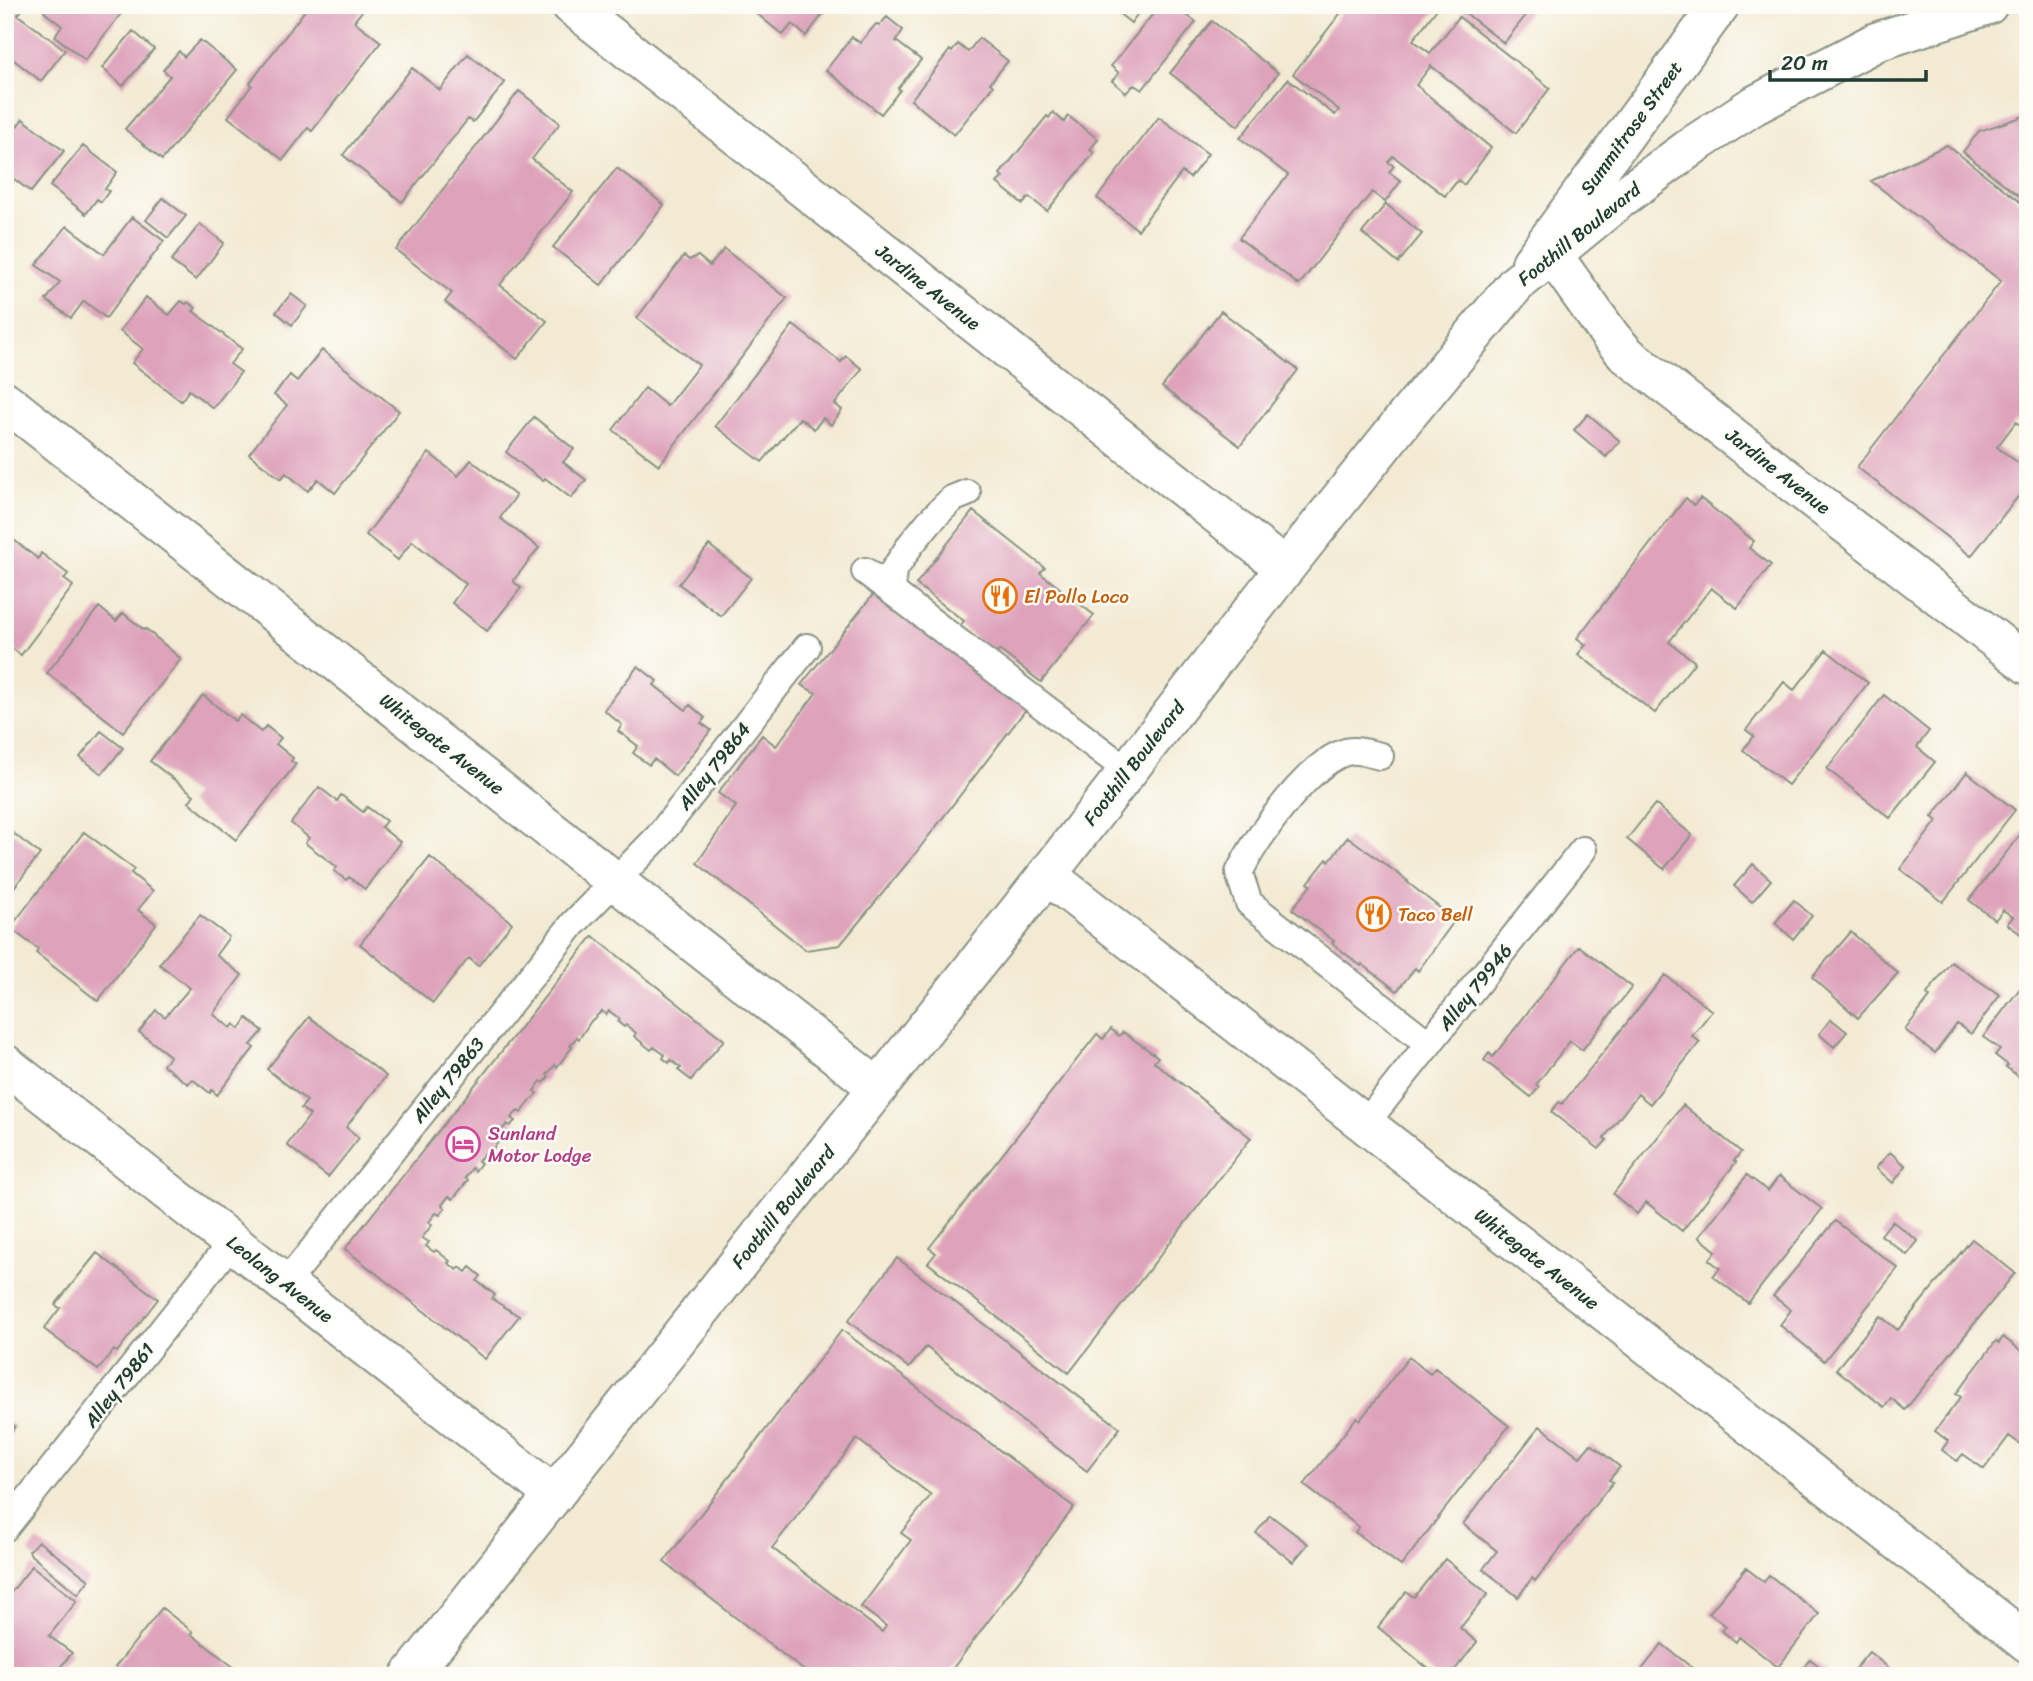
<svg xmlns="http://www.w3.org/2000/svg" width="2033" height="1681" viewBox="0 0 2033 1681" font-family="Sriracha,sans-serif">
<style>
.building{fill:#dea3bb;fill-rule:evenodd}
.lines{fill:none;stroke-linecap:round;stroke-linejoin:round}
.service-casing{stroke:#899484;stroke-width:30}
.minor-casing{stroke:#899484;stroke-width:42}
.tertiary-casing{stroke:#899484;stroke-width:42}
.primary-casing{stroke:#899484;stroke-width:42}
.service{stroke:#fff;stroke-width:26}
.minor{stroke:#fff;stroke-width:38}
.tertiary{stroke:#fff;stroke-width:38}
.primary{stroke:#fff;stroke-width:38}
.labels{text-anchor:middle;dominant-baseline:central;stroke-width:5;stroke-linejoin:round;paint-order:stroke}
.street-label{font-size:19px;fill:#1f3d34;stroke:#fdfcf7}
.food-label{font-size:19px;fill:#c56008;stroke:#fdfcf7;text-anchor:start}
.hotel-label{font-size:19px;fill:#b23c85;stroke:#fdfcf7;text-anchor:start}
</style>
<rect width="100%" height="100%" fill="#fdfcf7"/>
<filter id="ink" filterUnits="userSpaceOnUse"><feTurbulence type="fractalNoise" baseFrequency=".0143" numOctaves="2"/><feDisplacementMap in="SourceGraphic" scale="14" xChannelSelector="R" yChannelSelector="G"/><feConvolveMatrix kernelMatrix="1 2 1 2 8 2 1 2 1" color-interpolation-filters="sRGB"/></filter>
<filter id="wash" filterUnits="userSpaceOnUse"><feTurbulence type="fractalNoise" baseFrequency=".00686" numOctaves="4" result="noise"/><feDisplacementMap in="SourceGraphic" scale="28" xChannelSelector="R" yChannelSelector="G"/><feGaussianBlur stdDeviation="1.57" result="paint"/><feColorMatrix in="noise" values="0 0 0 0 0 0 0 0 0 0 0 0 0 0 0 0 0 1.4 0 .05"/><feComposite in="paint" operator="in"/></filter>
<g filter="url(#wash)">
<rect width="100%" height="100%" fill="#f3ead3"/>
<g id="blocks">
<!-- building -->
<path class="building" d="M5,5H26L18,15L65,50L41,81L5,53Z
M50,5H118L124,10L85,60L55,36L62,26L44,12Z
M309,5H367L354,21L381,42L312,131L308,128L283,160L228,117L252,85L250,83Z
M746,5H830L806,36L792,24L783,35Z
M1108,5H1144L1131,23Z
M1160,5H1174L1196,22L1142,90L1134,85L1126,93L1112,81L1119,73L1111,66Z
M1347,5H1440L1413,40L1430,53L1459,17L1550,88L1516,133L1431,66L1416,85L1491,148L1464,185L1458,180L1445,196L1393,156L1388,162L1394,166L1389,172L1401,181L1385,202L1372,192L1299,285L1239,238L1288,175L1240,138L1288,79L1335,115L1339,110L1293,74Z
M1455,5H1534L1504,43Z
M887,17L903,30L896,41L921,60L898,88L900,90L881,114L826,70L852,37L860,43L876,24L879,26Z
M1212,21L1278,73L1238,126L1170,73Z
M133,31L154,49L123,86L102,68Z
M979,38L1008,61L990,83L993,86L954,135L911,100L950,50L952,52L958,44L968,52Z
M200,40L237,70L162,160L125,129L170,76L163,70L179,51L184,57Z
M468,54L505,83L473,122L468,119L402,202L343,155L412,68L440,90Z
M519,91L560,123L532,159L573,192L500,285L547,321L517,359L445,302L452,293L396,250Z
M1053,112L1064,122L1068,116L1098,139L1090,150L1094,153L1047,211L1029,197L1023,204L997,183L1003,177L1000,174L1047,116L1049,118Z
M2028,115V203L1963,152L1979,131Z
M1159,117L1208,154L1190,178L1182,172L1138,230L1097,198Z
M23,119L64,151L31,192L5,172V142Z
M1947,145L2028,208V431L2016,422L1997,447L2028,470V484L1971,556L1857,467L2001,281L1871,181Z
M83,146L117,172L105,189L109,191L101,202L97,199L86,214L50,186Z
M617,168L664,205L601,285L553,247Z
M163,198L186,216L168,238L146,220Z
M1386,204L1422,234L1398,263L1362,233Z
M132,217L164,241L106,318L84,301L71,318L46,300L60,282L36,265L67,226L104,254Z
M200,224L224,243L196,280L171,261Z
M724,249L787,298L659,465L613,430L645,388L667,406L699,365L637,318L684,256L689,260L698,256L710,266Z
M291,294L307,306L292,325L276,312Z
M146,297L169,315L181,301L186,304L188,302L196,308L193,311L242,349L230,364L241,372L213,408L189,390L181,401L132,363L143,349L120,331Z
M1221,311L1298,370L1240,446L1162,387Z
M793,325L841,362L846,356L862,369L835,404L842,410L831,425L823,418L814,429L800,418L762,462L715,426Z
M322,350L399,411L335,493L318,479L308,491L286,473L281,479L249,454L287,405L274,395L290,375L297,381Z
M1588,414L1620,441L1606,457L1574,430Z
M534,417L574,449L563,462L586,480L571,498L545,478L543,481L506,452Z
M429,453L458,476L471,460L516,496L500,518L539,548L513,581L521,588L487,631L452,603L466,584L412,541L398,560L366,535Z
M1686,498L1694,505L1700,498L1754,541L1749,548L1771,565L1737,608L1711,588L1669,642L1695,662L1655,713L1578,654L1586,645L1577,638Z
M973,511L1045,568L1040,573L1094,615L1041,682L999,650L996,654L960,626L964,621L916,584Z
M5,533L38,559L41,553L68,574L64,579L73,586L21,655L5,643Z
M709,545L751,578L721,616L679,584Z
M877,590L1027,708L915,854L840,945L806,950L697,863L736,806L718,793L762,735L776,746L816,693L801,685Z
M99,607L116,621L123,613L144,630L146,629L181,659L123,732L47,673Z
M1826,650L1868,683L1788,785L1743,750L1754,736L1746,730L1784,682L1794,690Z
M638,666L657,681L654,685L686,710L690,705L705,718L701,723L711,730L675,776L654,759L649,765L633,753L638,746L618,731L622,725L604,710Z
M203,695L235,721L240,715L261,732L266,726L281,738L276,744L293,758L291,761L296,764L236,840L189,802L194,795L150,761Z
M1884,695L1929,731L1917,747L1935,762L1890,818L1827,769Z
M101,731L123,748L102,774L80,757Z
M1967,772L2015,810L1943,902L1900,869L1937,821L1932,817Z
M319,787L337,801L341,795L363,812L367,807L386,821L381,827L400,842L365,889L349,877L346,880L334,871L337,867L305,843L309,838L291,823Z
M1655,804L1692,835L1664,869L1627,839Z
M2028,825V936L2026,938L2007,924L2013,917L2003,910L1995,920L1969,900Z
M5,827L40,854L5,899Z
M84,832L134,869L131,873L153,891L138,910L156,924L98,1001L36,953L38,949L10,928Z
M1348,837L1408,881L1407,882L1455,920L1418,971L1415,968L1397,991L1362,964L1361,966L1332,943L1334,941L1292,909L1311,885L1308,883L1327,859L1329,861Z
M430,857L512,923L478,966L469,958L433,1003L360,944Z
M1753,864L1771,880L1752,902L1734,886Z
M1794,900L1812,916L1793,939L1775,923Z
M200,915L229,937L216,955L242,975L213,1014L231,1028L234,1024L240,1029L247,1018L263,1031L251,1045L254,1048L217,1095L212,1090L210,1093L192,1079L188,1084L163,1065L170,1056L139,1032L156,1010L165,1017L190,988L159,964Z
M1851,932L1898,973L1858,1018L1812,977Z
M593,936L724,1040L691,1080L678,1070L681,1068L671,1060L669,1063L663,1058L665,1055L654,1047L651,1050L634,1036L636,1033L626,1025L624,1027L618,1022L620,1019L609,1011L606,1015L602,1011L591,1021L579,1039L577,1037L570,1046L572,1047L557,1067L555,1065L547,1075L549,1076L544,1083L541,1081L534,1091L537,1093L521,1113L518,1111L511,1118L515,1121L510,1126L507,1124L499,1133L503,1136L489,1154L486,1152L478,1161L481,1163L475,1171L472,1168L465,1178L468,1180L453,1199L449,1196L442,1205L445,1208L440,1215L436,1213L429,1222L432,1225L422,1238L429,1242L426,1246L434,1252L436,1250L450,1261L448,1263L457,1270L460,1267L466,1272L470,1267L481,1276L477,1281L495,1295L492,1299L519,1316L485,1359L345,1249Z
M1579,946L1632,987L1582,1050L1570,1041L1536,1085L1539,1087L1531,1097L1484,1060L1489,1053L1493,1057Z
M1951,962L2000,995L1971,1034L1957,1024L1935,1053L1905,1030L1930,997L1927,994Z
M1665,975L1712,1011L1692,1036L1700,1042L1650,1104L1638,1094L1604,1138L1607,1140L1599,1149L1551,1112L1559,1102L1562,1104Z
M2028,978V1084L2006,1067L2008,1065L1995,1055L2000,1049L1983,1037Z
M309,1017L386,1076L346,1127L359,1138L328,1177L287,1145L310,1115L301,1108L307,1101L267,1069Z
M1831,1019L1847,1032L1834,1047L1819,1034Z
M1111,1029L1119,1036L1123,1032L1158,1057L1154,1062L1251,1138L1069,1373L928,1263L936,1253L929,1248L1097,1034L1103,1039Z
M1683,1105L1741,1152L1734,1161L1736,1162L1682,1231L1646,1202L1637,1214L1613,1194Z
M1890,1152L1906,1166L1893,1183L1876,1168Z
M1747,1175L1768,1191L1779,1176L1822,1209L1748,1303L1713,1276L1720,1268L1709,1260L1716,1251L1699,1237Z
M1835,1221L1898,1268L1824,1361L1780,1325L1791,1310L1773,1296Z
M1892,1221L1918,1241L1907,1255L1881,1235Z
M1972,1239L2015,1273L1905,1410L1891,1398L1884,1407L1836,1369L1880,1316L1898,1330Z
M97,1253L158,1299L117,1352L114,1350L98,1370L44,1329L60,1308L55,1305Z
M897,1258L1120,1428L1087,1471L926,1347L909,1368L848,1321Z
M842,1330L1074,1507L947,1676H811L664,1562ZM857,1439L931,1495L901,1533L911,1540L861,1607L886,1626L882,1632L772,1548Z
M2003,1337L2028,1356V1440L2023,1446L2009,1436L1984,1469L1963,1454L1957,1461L1942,1450L1948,1441L1935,1431L1961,1397L1956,1394L1996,1341L1999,1343Z
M1409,1357L1430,1374L1435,1368L1509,1426L1401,1566L1355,1532L1359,1527L1304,1485L1357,1417L1360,1420Z
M5,1420L15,1426L5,1442Z
M1540,1426L1580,1457L1591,1444L1620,1467L1609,1480L1613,1482L1535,1581L1532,1578L1518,1597L1483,1569L1497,1551L1463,1524Z
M1270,1515L1308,1544L1293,1562L1256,1533Z
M38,1541L89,1580L78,1594L31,1555L29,1551Z
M1445,1559L1488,1594L1460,1628L1477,1642L1450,1676H1437L1378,1627L1406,1592L1414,1597Z
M32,1566L77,1601L49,1636L72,1653L53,1676H5V1600Z
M1746,1568L1764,1582L1769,1575L1819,1614L1778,1667L1739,1637L1736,1642L1722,1631L1726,1626L1709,1613Z
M162,1608L193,1632L191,1634L245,1676H126L115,1667Z
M1662,1644L1696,1671L1692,1676H1637Z
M1869,1652L1899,1676H1849Z
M1810,1659L1832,1676H1797Z"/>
</g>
</g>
<g filter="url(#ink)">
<use href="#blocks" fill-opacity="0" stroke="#899484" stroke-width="2"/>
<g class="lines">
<!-- service casing -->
<g class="service-casing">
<path id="service" d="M865,571L1128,771
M893,591L892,573L911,544L929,522L952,499L967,493
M1380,756C1371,754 1361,750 1352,751C1315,753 1254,840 1239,873L1249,903L1429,1044
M1365,1124L1583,850
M286,1283L573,924L658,837L807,647
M5,1528L232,1242"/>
</g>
<!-- minor casing -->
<g class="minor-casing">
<path id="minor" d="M571,5L1285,568
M1552,254L1611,337L1627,355L2028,665
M5,401L878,1088
M1047,875L2028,1643
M5,1064L554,1495"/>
</g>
<!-- tertiary casing -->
<g class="tertiary-casing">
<path id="tertiary" d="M1531,263L1720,5"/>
</g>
<!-- primary casing -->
<g class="primary-casing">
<path id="primary" d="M410,1676L1047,875L1285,568L1404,419L1516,284L1620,199L1695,144L1753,106L1876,42L1988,5"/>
</g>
<!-- service -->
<use href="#service" class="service"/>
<!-- minor -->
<use href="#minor" class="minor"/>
<!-- tertiary -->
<use href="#tertiary" class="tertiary"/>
<!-- primary -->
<use href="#primary" class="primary"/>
</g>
</g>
<!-- icons -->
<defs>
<g id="restaurant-ring" transform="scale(1.75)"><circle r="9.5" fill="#fdfcf7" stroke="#e8710a" stroke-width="1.5"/><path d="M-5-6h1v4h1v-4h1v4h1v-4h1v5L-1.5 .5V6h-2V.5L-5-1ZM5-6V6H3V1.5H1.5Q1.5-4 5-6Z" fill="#e8710a"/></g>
<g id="hotel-ring" transform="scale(1.75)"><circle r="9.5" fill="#fdfcf7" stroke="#d1479c" stroke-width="1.5"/><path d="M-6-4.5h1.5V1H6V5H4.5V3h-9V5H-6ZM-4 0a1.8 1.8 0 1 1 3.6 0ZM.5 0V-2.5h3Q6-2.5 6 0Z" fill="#d1479c"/></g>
</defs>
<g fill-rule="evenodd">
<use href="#restaurant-ring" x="1000" y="596"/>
<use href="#restaurant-ring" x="1374" y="914"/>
<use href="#hotel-ring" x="463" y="1144"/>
</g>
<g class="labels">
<!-- street labels -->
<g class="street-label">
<text transform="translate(1631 128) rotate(-54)">Summitrose Street</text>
<text transform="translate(1579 234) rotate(-39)">Foothill Boulevard</text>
<text transform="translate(928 287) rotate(38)">Jardine Avenue</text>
<text transform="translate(1778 471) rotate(38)">Jardine Avenue</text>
<text transform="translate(442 744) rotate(38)">Whitegate Avenue</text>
<text transform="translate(1134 763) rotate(-52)">Foothill Boulevard</text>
<text transform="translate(714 766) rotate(-52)">Alley 79864</text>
<text transform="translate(1475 987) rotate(-51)">Alley 79946</text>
<text transform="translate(448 1080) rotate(-51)">Alley 79863</text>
<text transform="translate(783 1207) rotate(-51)">Foothill Boulevard</text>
<text transform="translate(1537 1259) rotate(38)">Whitegate Avenue</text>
<text transform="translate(280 1279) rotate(38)">Leolang Avenue</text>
<text transform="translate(119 1385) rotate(-52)">Alley 79861</text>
</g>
<!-- food labels -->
<g class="food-label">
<text x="1024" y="596">El Pollo Loco</text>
<text x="1398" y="914">Taco Bell</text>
</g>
<!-- hotel labels -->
<g class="hotel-label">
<text x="488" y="1133">Sunland<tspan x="488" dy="22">Motor Lodge</tspan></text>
</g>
</g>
<!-- margin -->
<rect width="2033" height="1681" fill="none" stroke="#fdfcf7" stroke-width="28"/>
<!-- scale -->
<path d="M1770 70v10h156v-10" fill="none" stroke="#1f3d34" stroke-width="3.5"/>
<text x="1781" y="70" font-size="21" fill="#1f3d34" stroke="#fdfcf7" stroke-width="5" paint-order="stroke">20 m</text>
</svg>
